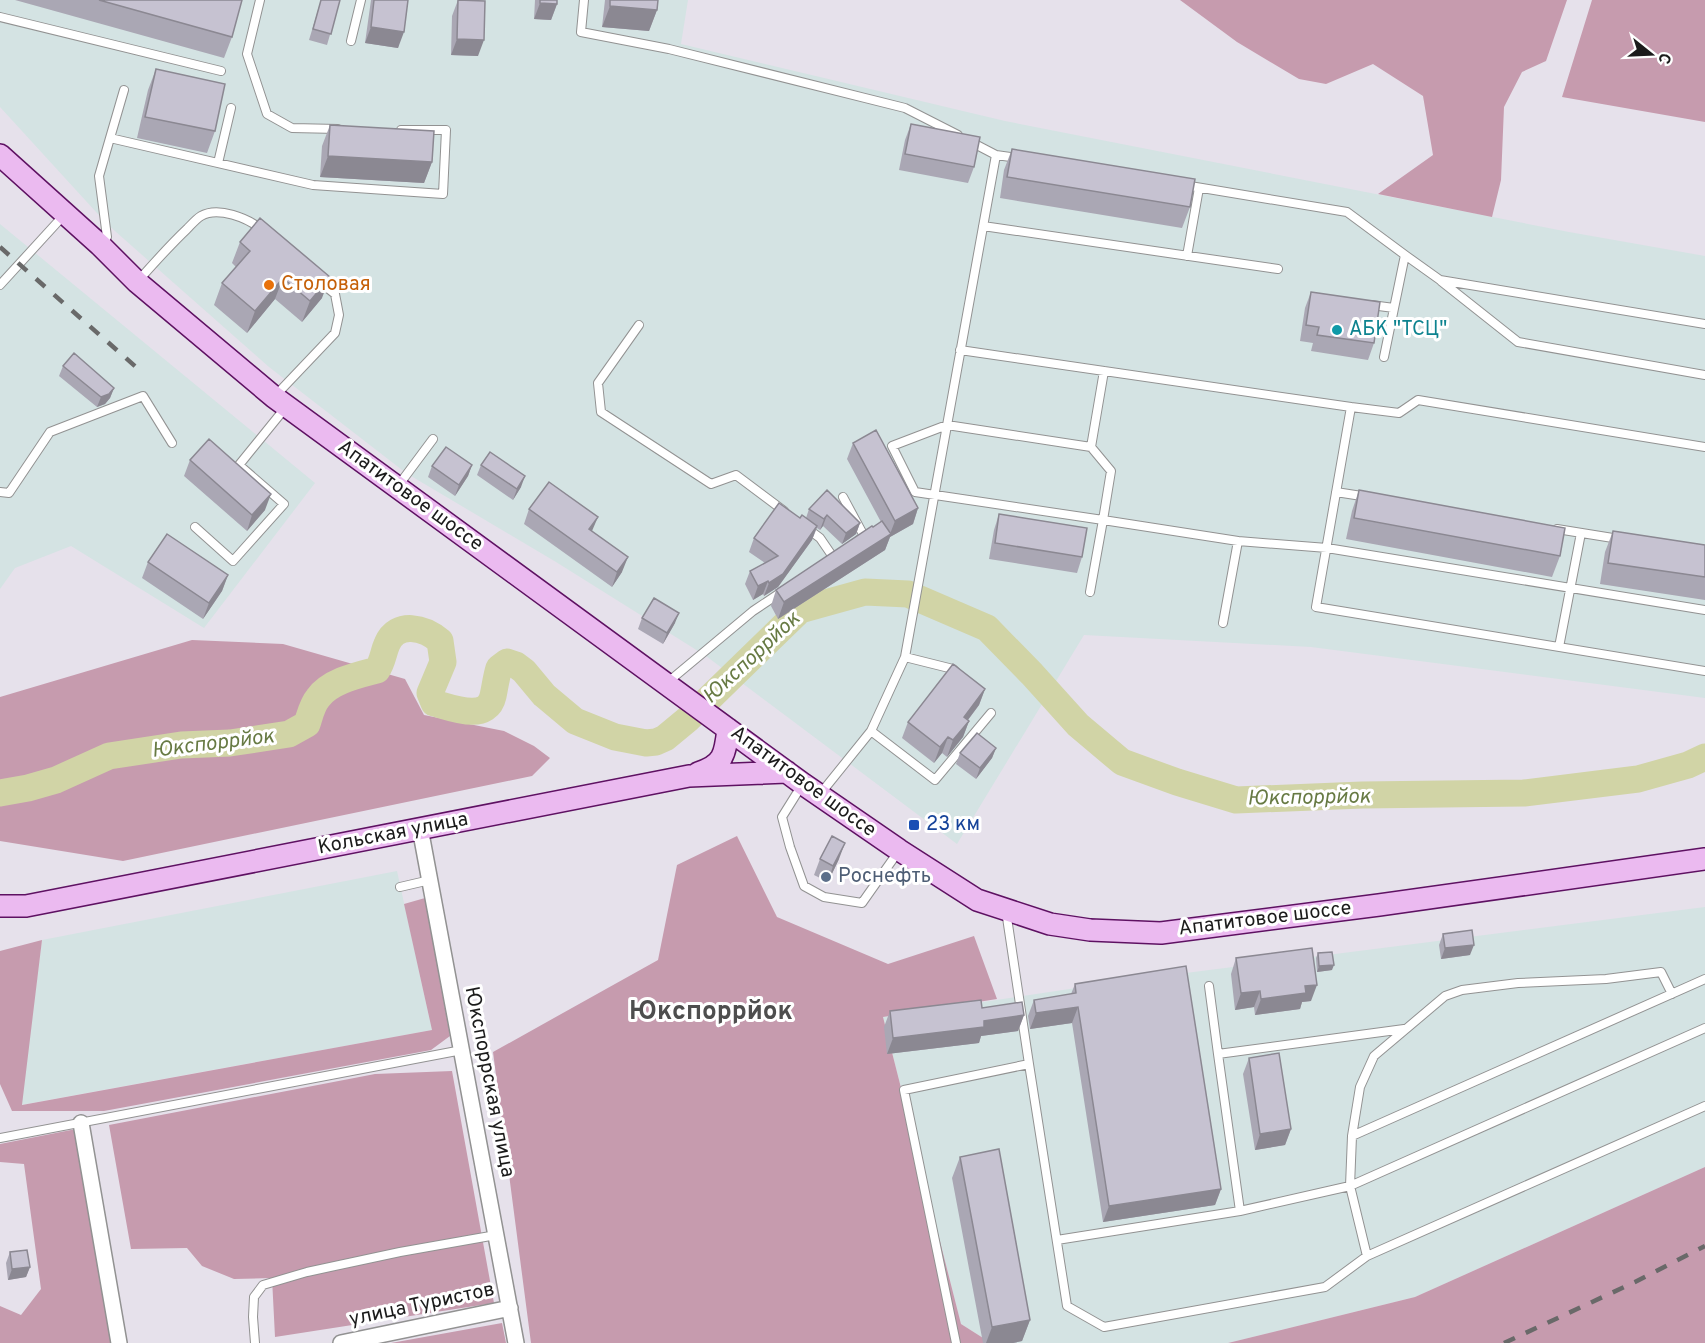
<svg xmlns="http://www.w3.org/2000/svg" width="1705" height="1343" viewBox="0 0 1705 1343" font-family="Overpass,sans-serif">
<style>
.industrial{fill:#d4e3e3}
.forest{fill:#c69bae}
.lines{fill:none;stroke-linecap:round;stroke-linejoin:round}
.river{stroke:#d1d4a6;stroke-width:27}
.lane-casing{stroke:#929292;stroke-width:10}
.street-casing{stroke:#929292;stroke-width:18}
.secondary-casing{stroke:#5e1162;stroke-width:24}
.lane{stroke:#fff;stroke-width:8}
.street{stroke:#fff;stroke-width:15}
.secondary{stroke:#ebbaf0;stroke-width:21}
.rail{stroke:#696969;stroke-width:4.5;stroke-dasharray:12 12;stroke-linecap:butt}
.wall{fill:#aaa7b4}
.shaded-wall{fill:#8b8892}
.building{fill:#c6c2d1;stroke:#8b8892;stroke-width:1.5}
.food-dot{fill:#e8710a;stroke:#fff;stroke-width:2}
.culture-dot{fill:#0f9aa8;stroke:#fff;stroke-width:2}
.transit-dot{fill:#1a4fb4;stroke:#fff;stroke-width:2}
.service-dot{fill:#5c6f8a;stroke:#fff;stroke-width:2}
.labels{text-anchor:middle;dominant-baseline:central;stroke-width:6;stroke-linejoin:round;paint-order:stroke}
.food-label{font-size:20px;fill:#c56008;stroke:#fff;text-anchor:start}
.culture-label{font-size:20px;fill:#0d838f;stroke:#fff;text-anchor:start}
.street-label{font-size:20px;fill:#1b1b1b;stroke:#fff}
.transit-label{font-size:20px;fill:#164399;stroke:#fff;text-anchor:start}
.service-label{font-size:20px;fill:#4e5e75;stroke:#fff;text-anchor:start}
.water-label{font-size:21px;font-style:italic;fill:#677a43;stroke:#fff}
.district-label{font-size:26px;font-weight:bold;fill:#4e4e4e;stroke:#fff}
</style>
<rect width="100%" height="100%" fill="#e6e1eb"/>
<!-- industrial -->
<path class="industrial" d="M0,0H688L681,44L1005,121L1569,232L1705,256V698L1311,647L1084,635L957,844L706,656L556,562L406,473L269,367L107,224L0,107Z
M0,224L315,483L204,628L71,546L15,568L0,589Z
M397,871L432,1030L21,1105L42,940Z
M1705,907V1167L1415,1297L1228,1343H991L961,1324L883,1017L1123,981Z"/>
<!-- forest -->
<path class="forest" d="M1180,0H1567L1546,61L1522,72L1504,107L1501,180L1492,217L1378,194L1433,155L1423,96L1373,64L1326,84L1299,79L1237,42Z
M1592,0H1705V122L1562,97Z
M192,640L283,644L405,679L424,715L504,731L534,746L550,758L532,776L123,861L0,841V697Z
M737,836L777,917L888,964L974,936L997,999L883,1017L961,1324L991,1343H531L493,1052L658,960L677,865Z
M425,898L450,1036L431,1050L104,1111H12L0,1084V951L42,940L22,1105L432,1030L404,904Z
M452,1071L494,1303L275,1337L272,1278L234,1279L202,1266L187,1248L131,1249L109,1125L375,1074Z
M76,1129L112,1343H0V1306L21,1315L41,1289L24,1164L0,1162V1144Z
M1705,1167V1343H1228L1415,1297Z
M502,1323L506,1343H391Z"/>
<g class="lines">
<!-- river -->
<path class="river" d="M0,793L28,788L56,780L109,756L181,745L230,743L289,734L307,724C310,715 312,705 318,698C330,681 358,675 377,670C383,661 383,653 387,644C397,620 425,628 440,641L443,662L430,693L434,703C450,707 487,723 493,696C495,687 496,678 499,668L507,662L516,665L524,671L544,695L575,721L615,737L646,743L656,742L665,738L688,719L800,610L865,592L908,594L987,628L1032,674L1078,725L1122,762L1177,782L1236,800L1362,795L1524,793L1638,779L1688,765L1705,757"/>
<!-- lane casing -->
<g class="lane-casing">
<path id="lane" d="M260,0L247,54L267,114L292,128L338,129
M584,0L581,32L669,49L905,108L958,135
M0,17L221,71
M351,41L361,0
M110,138L124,90
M996,155L1018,158
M218,163L231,108
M1184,185L1347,212L1405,255L1384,357
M983,226L1278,269
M101,244L107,237L99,176L110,138L313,185L443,194L446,130H401
M1405,255L1440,280L1705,324
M1187,256L1199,188
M138,281C154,263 170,245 187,229C191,225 196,219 201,216C218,206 248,218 262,230
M1441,281L1518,342L1705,375
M0,285L64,215
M1371,305L1394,308
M639,325L598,383L601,412L711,484L736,475L784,511
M960,350L1351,407L1316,607L1705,671
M276,395L335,333L339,315L335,294L320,282
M1351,407L1399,413L1418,400L1705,447
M947,425L1091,447L1111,471L1103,520L915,492L892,446Z
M1091,447L1104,371
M398,486L433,439
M0,492L9,493L50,432L143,396L172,443
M1336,492L1368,497
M843,497L864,536L860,539
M195,527L233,561L284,504L239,465L286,407
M808,529L820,538L833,557
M1557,529L1619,539
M1090,592L1103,520L1238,541L1327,548L1705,610
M1223,623L1238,541
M1559,647L1581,533
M905,657L953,669L956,672
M668,682L753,611L783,591
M871,731L935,780L991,713
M802,785L782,817L790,847L804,886L824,897L862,903L898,852
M821,793L871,731L905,657L996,155L971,142
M400,887L430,880
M1006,911L1029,1064
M1209,986L1218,1054
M1352,1136L1360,1087L1374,1056L1445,996L1462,990L1518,983L1606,979L1661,972L1672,994
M0,1138L462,1050
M1240,1211L1218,1054L1404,1029
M1057,1240L1240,1211L1350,1186L1352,1136L1705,979
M1367,1256L1350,1186L1705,1028
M255,1343L253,1317L254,1297L263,1285L307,1272L400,1252L496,1235
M956,1343L904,1090L1029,1064L1067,1306L1104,1327L1325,1287L1367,1256L1705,1106"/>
</g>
<!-- street casing -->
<g class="street-casing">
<path id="street" d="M420,828L516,1343
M81,1123L119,1343
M341,1343L510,1308"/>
</g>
<!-- secondary casing -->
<g class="secondary-casing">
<path id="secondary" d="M0,155L100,245L137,282L274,397L803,784L899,850L977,900L1050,924L1090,930L1161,933L1379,905L1705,859
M698,773C724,765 725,754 728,729
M0,906H26L689,776L787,772"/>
</g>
<!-- lane -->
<use href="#lane" class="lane"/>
<!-- street -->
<use href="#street" class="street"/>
<!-- secondary -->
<use href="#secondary" class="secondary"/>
<!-- rail -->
<path class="rail" d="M0,247L136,367
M1504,1343L1635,1282L1705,1246"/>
</g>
<!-- wall -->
<path class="wall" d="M15,0H242L232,37L224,58Z
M321,0H340L327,45L309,40Z
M371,0H408L398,48L365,43Z
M458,0L478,56L451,55L452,16Z
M535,0H557V4L551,20L534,19Z
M605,0H658L657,10L649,31L602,27Z
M156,69L215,131L207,153L137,138L148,90Z
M911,124L974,167L968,183L899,170L905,140Z
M330,125L432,162L424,183L320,177L322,146Z
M1012,149L1190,207L1182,228L1000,198L1004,170Z
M240,242L322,298L302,322L275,299L247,333L214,305L222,283L236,267L232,263Z
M1311,292L1374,343L1368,360L1311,351L1313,343L1300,341L1305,308Z
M63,366L114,388L110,398L105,404L97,407L59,376Z
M853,443L918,508L913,524L890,537L885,550L778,619L771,606L776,590L881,522L847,459Z
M190,460L265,510L247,531L184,476Z
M472,465L468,476L455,496L428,477L432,466Z
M481,465L521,487L513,500L477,475Z
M1359,490L1560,556L1552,577L1346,539L1352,511Z
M529,509L592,532L622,572L612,587L524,524Z
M809,509L860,523L856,534L842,544L823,526L820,530L817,528L812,540L778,587L764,596L763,594L753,600L745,584L750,571L765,563L749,552L754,538L800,518H806Z
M999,514L1082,557L1077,573L989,559L994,530Z
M1613,531L1705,545V600L1600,584L1605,552Z
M148,562L228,575L222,591L203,619L142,578Z
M642,618L675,623L663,644L638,629Z
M985,689L979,705L968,720L969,721L963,737L947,757L942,753L934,763L902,738L908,722Z
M996,748L992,758L976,779L956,764L960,753Z
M820,859H839L828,882L814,875Z
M1443,934L1470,955L1441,959L1439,945Z
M1318,953L1332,970L1317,972L1316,958Z
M1236,958L1311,1001L1302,1002L1300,1009L1255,1015L1254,1007L1235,1010L1231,974Z
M1075,984L1221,1189L1215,1205L1103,1222L1072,1023L1030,1029L1028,1016L1034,1000L1071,994Z
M982,1008L1024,1015L1018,1031L981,1036L979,1043L887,1054L884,1027L890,1011Z
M1249,1058L1291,1129L1285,1145L1255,1150L1243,1074Z
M960,1157L1030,1320L1022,1341L1013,1343H983L952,1178Z
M10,1252L30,1267L26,1277L8,1280L6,1263Z"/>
<!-- shaded-wall -->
<path class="shaded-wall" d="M540,3L557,4L551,20L534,19Z
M610,6L657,10L649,31L602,27Z
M371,27L404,32L398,48L365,43Z
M457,39L484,40L478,56L451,55Z
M328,156L432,162L424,183L320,177Z
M330,277L322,298L302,322L310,301Z
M283,278L275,299L247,333L255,311Z
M114,388L110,398L105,404L97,407L101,397Z
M472,465L468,476L455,496L459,485Z
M525,476L521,487L513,500L517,489Z
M271,494L265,510L247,531L252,515Z
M918,508L913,524L890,537L885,550L778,619L784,602L890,534L895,521Z
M827,515L823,526L820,530L824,519Z
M598,517L592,531L583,544L589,529Z
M860,523L856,534L842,544L846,533Z
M817,526L812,540L778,587L764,596L769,583Z
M628,557L622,572L612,587L617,572Z
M228,575L222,591L203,619L209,603Z
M768,581L763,594L753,600L758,586Z
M679,613L675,623L663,644L667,633Z
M985,689L979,705L958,733L964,717Z
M969,721L963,737L947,757L953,740Z
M948,737L942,753L934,763L940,747Z
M996,748L992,758L976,779L980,768Z
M845,843L839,859L828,882L833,866Z
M1474,945L1470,955L1441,959L1445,948Z
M1334,965L1332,970L1317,972L1319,966Z
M1317,985L1311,1001L1302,1002L1300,1009L1255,1015L1261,999L1305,986Z
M1260,991L1254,1007L1235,1010L1241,993Z
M1078,1007L1072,1023L1030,1029L1036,1013Z
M1024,1015L1018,1031L981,1036L979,1043L887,1054L893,1038L984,1021Z
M1291,1129L1285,1145L1255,1150L1260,1134Z
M1221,1189L1215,1205L1103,1222L1109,1206Z
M30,1267L26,1277L8,1280L12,1269Z
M1030,1320L1022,1341L1013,1343H986L992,1327Z"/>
<!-- building -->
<path class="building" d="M99,0H242L232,37Z
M321,0H340L331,34L313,29Z
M374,0H408L404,32L371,27Z
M458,0L485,1L484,40L457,39Z
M540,0H557V4L540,3Z
M610,0H658L657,10L610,6Z
M156,69L225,84L215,131L145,117Z
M911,124L980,137L974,167L905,154Z
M330,125L434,131L432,162L328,156Z
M1012,149L1195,179L1190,207L1007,177Z
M260,218L330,277L310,301L283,278L255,311L222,283L250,251L240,242Z
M1311,292L1380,302L1374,343L1317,335L1319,327L1306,325Z
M74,353L114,388L109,394L101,397L63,366Z
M876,430L918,508L895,521L853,443Z
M209,439L271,494L252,515L190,460Z
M446,447L472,465L459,485L432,466Z
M490,452L525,476L517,489L481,465Z
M549,482L598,517L589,529L628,557L617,572L529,509Z
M827,490L860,523L846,533L827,515L824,519L809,509Z
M1359,490L1565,528L1560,556L1354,518Z
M779,503L800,518L802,515L817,526L783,574L769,583L768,581L758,586L750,571L778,556L754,538Z
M999,514L1087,528L1082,557L995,543Z
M882,521L891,534L784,602L776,590L872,526L873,527Z
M1613,531L1705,545V577L1608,563Z
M167,534L228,575L209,603L148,562Z
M654,598L679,613L667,633L642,618Z
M953,664L985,689L964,717L969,721L953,740L948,737L940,747L908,722Z
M977,733L996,748L980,768L960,753Z
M832,836L845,843L833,866L820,859Z
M1472,930L1474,945L1445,948L1443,934Z
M1312,948L1317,985L1305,986L1306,993L1261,999L1260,991L1241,993L1236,958Z
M1332,952L1334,965L1319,966L1318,953Z
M1186,966L1221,1189L1109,1206L1078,1007L1036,1013L1034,1000L1076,993L1075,984Z
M981,1000L982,1008L1022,1002L1024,1015L984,1021V1027L893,1038L890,1011Z
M1279,1053L1291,1129L1260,1134L1249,1058Z
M999,1149L1030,1320L992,1327L960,1157Z
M27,1250L30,1267L12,1269L10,1252Z"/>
<!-- markers -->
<circle class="food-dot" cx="269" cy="285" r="6"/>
<circle class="culture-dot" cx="1337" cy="330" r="6"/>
<rect class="transit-dot" x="908" y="819" width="12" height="12" rx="3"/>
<circle class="service-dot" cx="826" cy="877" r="6"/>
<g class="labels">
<!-- food labels -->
<g class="food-label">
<text x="281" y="285">Столовая</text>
</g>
<!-- culture labels -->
<g class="culture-label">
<text x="1349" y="330">АБК "ТСЦ"</text>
</g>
<!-- street labels -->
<g class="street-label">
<text transform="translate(410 496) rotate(36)">Апатитовое шоссе</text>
<text transform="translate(803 782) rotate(36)">Апатитовое шоссе</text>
<text transform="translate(393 834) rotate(-11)">Кольская улица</text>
<text transform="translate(1265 919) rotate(-7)">Апатитовое шоссе</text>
<text transform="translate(489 1082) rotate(79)">Юкспоррская улица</text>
<text transform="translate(422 1305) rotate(-12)">улица Туристов</text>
</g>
<!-- transit labels -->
<g class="transit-label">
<text x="926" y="825">23 км</text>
</g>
<!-- service labels -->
<g class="service-label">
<text x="838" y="877">Роснефть</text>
</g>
<!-- water labels -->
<g class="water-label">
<text transform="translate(752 658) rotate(-43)">Юкспоррйок</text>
<text transform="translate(213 744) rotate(-7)">Юкспоррйок</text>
<text transform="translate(1309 798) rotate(-1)">Юкспоррйок</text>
</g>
<!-- district labels -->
<g class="district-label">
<text x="711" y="1012">Юкспоррйок</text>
</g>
</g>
<!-- north arrow -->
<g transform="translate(1651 54) rotate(108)" stroke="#ffffff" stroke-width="4.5" paint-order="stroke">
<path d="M0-4.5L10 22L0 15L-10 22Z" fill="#1b1b1b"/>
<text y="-9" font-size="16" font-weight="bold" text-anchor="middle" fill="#1b1b1b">С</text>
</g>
</svg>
